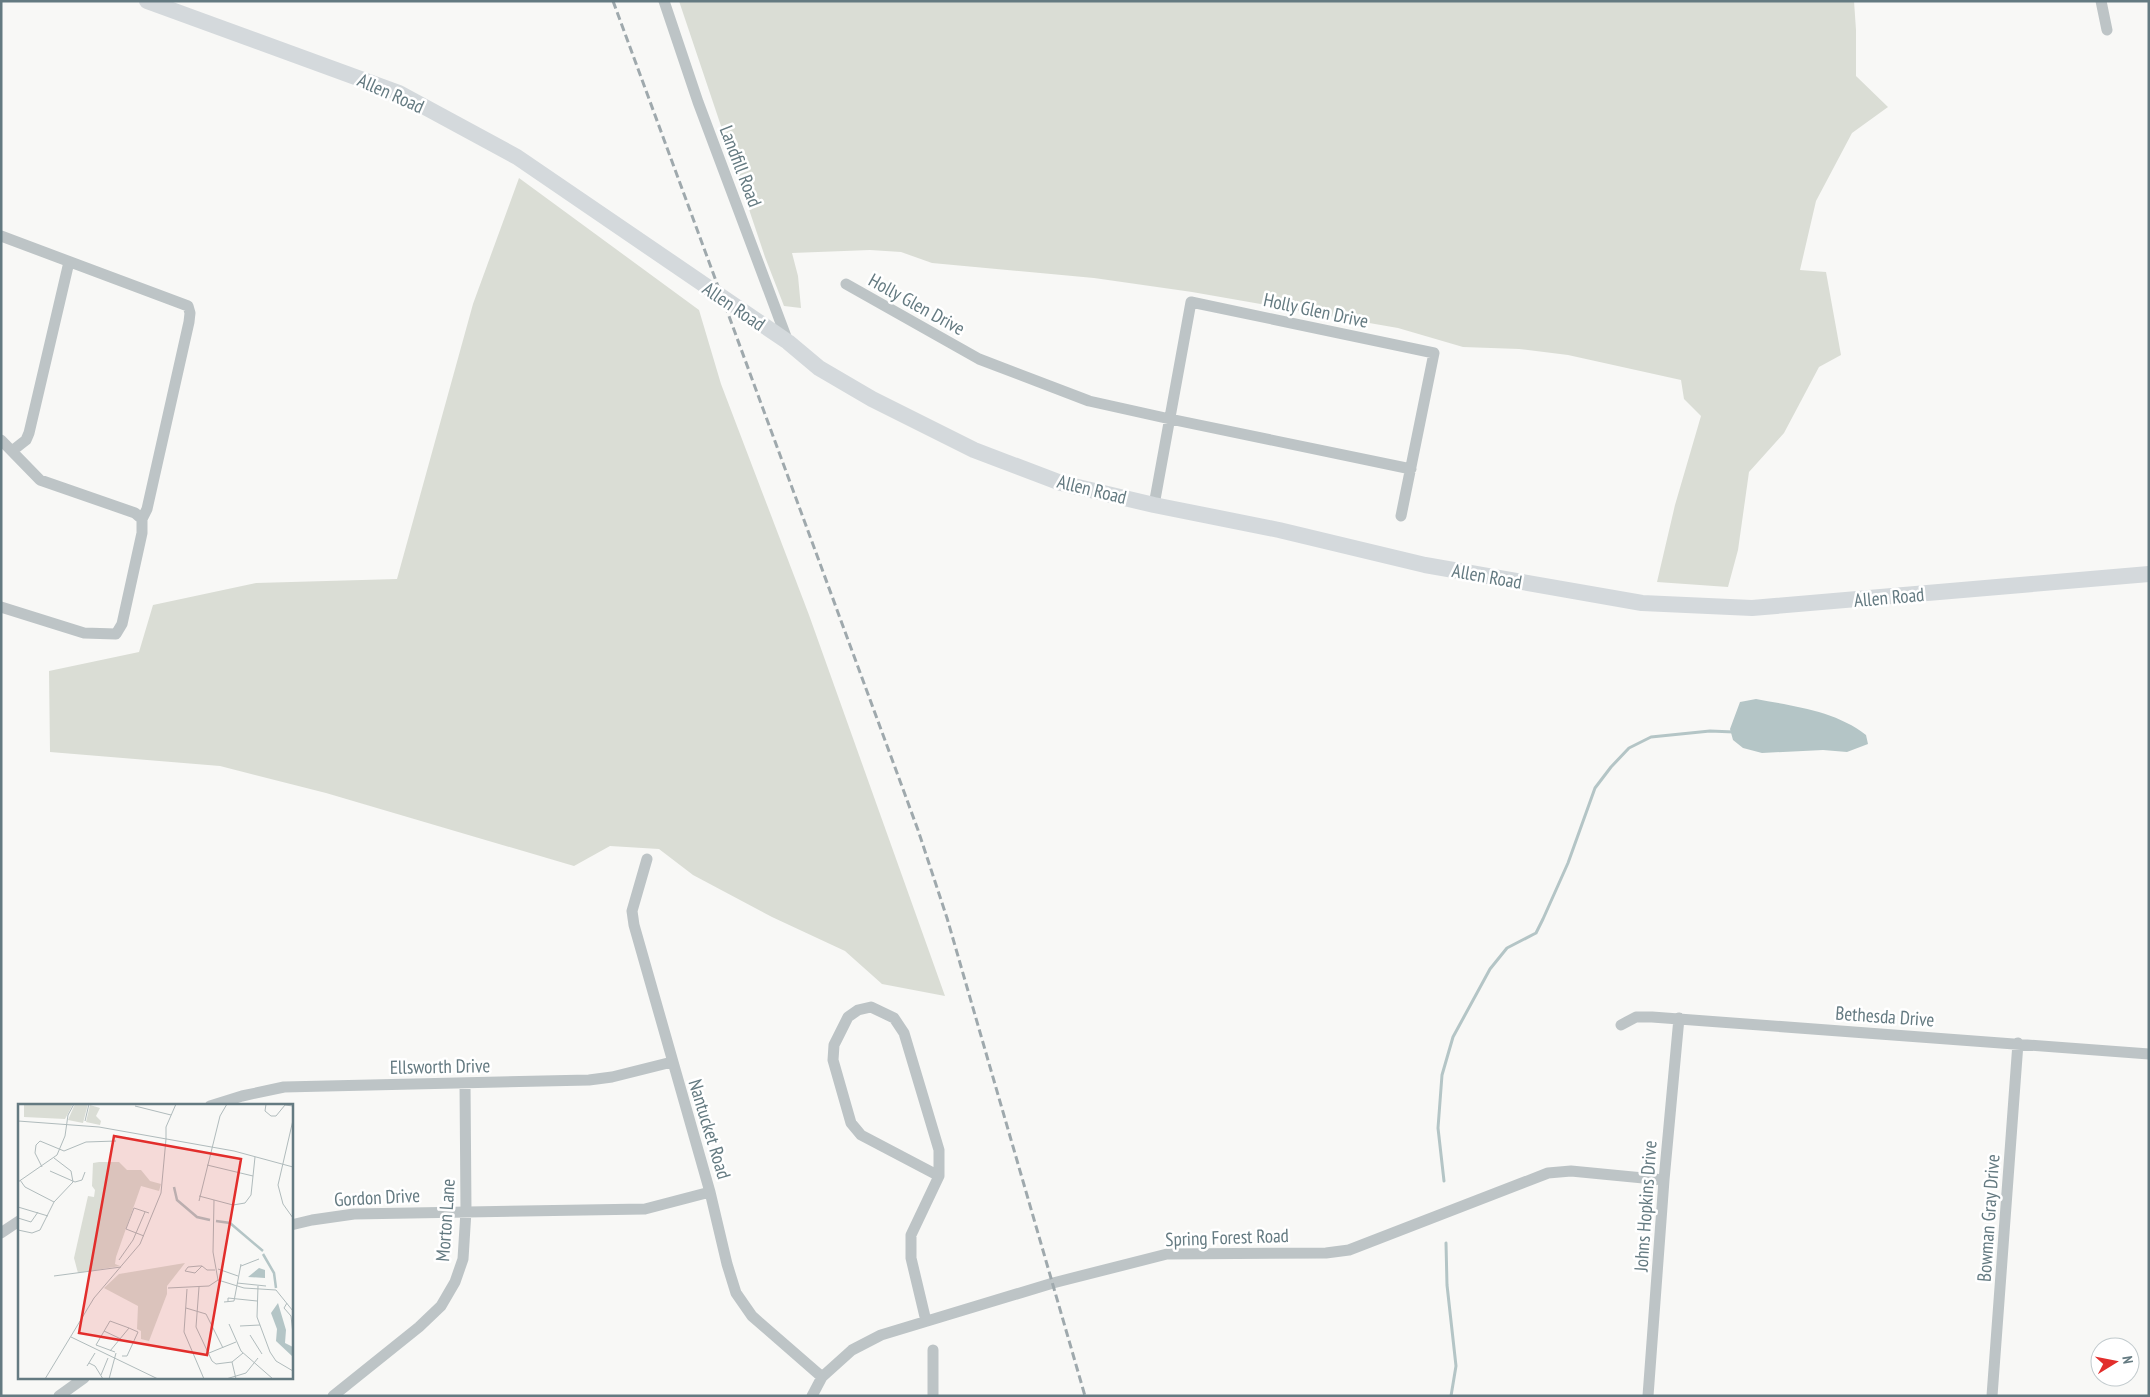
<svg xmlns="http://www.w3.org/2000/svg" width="2150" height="1397" viewBox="0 0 2150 1397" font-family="'PT Sans Narrow',sans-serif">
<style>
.green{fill:#daddd5}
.water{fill:#b4c5c6}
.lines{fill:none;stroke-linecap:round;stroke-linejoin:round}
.stream{stroke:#b4c5c6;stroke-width:3}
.street{stroke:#bdc4c6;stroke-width:11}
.secondary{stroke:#d4d9dc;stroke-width:16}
.rail{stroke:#9fa9ad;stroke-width:3;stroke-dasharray:8 4;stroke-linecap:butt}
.labels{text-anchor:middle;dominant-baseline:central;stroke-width:5;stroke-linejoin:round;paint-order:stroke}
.street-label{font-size:19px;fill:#647a81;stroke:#fff}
.inset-river{fill:none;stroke:#b4c5c6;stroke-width:2.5}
.inset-road{fill:none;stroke:#b0bbbc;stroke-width:1}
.view{fill:#e22e2c;fill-opacity:0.15;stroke:#e22e2c;stroke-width:2.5}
.inset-edge{fill:none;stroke:#647a81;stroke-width:2.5}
</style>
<rect width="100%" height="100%" fill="#f8f8f6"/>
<!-- green -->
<path class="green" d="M679,1H1854L1856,30V76L1888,107L1852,133L1816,201L1800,270L1826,272L1841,355L1819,367L1784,433L1749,472L1738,550L1728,587L1657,582L1675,505L1701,416L1684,399L1681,380L1568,355L1519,349L1463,347L1398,328L1192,292L1094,278L932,263L901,252L870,250L792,253L798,276L801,308L784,306L765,257Z
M519,178L699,310L721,384L809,615L945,996L882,984L845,951L772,917L693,875L659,849L610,846L574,866L326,793L220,766L50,752L49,671L139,652L153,605L256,583L397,579L473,304Z"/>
<!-- water -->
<path class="water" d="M1756,699C1793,706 1836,711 1866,735L1868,744L1847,752L1823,750L1762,753L1743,748L1733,740L1730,729L1740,702Z"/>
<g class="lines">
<!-- stream -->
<path class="stream" d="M1444,1181L1438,1128L1442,1075L1453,1037L1490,969L1507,948L1536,933L1543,919L1568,863L1595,788L1611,767L1629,748L1651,737L1710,731L1734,732
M1446,1243L1447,1285L1456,1366L1451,1396"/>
<!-- street -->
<path class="street" d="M664,1L698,102L788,342
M2101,1L2107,30
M1,236L188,306L190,313L189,322L147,509L142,519
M846,284L979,359L1089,401L1170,419L1411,469
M1,440L40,480L135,513L142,519V533L122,624L116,634L84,633L1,607
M12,451L26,440L29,433L69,262
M1154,505L1191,302L1434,353L1401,516
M647,859L632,911L634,925L710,1192L727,1264L736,1293L752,1316L822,1377
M1621,1025L1636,1017H1652L2149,1054
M210,1106L242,1096L284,1087L589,1080L612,1077L672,1062
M291,1225L312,1220L354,1214L645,1209L710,1192
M1,1233L19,1221
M926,1321L911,1258V1235L939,1176V1150L904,1033L894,1018L871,1007L858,1010L848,1017L834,1045L833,1060L851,1123L861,1135L939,1176
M59,1396L84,1378
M333,1396L419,1327L441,1306L455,1282L463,1259L466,1211L465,1083
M812,1396L822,1377L852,1350L881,1335L1053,1283L1167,1254L1326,1253L1349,1250L1548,1173L1571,1171L1664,1180
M933,1396V1350
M1648,1396L1664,1180L1679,1018
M1992,1396L2018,1043"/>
<!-- secondary -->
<path class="secondary" d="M147,1L399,93L517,157L788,342L819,368L872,399L974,450L1061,483L1154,505L1279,530L1425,565L1642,603L1752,608L2149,574"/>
<!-- rail -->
<path class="rail" d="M613,1L918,830L947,918L1085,1396"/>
</g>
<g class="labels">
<!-- street labels -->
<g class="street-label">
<text transform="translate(391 93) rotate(24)">Allen Road</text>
<text transform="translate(741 166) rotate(69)">Landfill Road</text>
<text transform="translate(917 304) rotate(29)">Holly Glen Drive</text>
<text transform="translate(734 306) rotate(34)">Allen Road</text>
<text transform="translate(1316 310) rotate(12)">Holly Glen Drive</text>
<text transform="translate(1092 489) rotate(14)">Allen Road</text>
<text transform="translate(1487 576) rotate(10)">Allen Road</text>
<text transform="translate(1889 597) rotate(-5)">Allen Road</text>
<text transform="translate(1885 1016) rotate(4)">Bethesda Drive</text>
<text transform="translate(440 1066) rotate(-1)">Ellsworth Drive</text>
<text transform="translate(710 1129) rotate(73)">Nantucket Road</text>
<text transform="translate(377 1197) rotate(-3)">Gordon Drive</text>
<text transform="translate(1645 1206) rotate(-86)">Johns Hopkins Drive</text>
<text transform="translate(1988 1218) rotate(-86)">Bowman Gray Drive</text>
<text transform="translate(445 1220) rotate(-86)">Morton Lane</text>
<text transform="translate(1227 1237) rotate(-2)">Spring Forest Road</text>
</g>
</g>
<!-- overview -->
<g transform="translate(18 1104)">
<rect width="275" height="275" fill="#f8f8f6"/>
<path d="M6,0H55L47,15L6,13ZM57,0H70L65,19L50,16ZM72,1L82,4L78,12L83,17L82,21L68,18ZM81,58H101L109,66H123L132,77L143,80L141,87L123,82L98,153L97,160L102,162L60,169L56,154L70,92L76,93L77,86L74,82L75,59ZM167,159L149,182V190L131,237L123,235V227L119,225L120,202L86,184L101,170Z" fill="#daddd5"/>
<path d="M241,164L247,166V174L230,173ZM260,199L268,226L267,239L275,243V253L258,237L259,225L253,209Z" fill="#b4c5c6"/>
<path class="inset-river" d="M156,83L159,96L179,113L192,116M198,117L212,119L245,147M245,150L256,169L258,184"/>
<path class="inset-road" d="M248,0L247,7L253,12H258L267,1L275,2M117,2L153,11M275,16L260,81L265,100L275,114M0,17L81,23L216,47L275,63M67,17L71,0M148,35V23L158,0M189,61L235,72M24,63L17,49L18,41L22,37L46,47L68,38L98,37M32,67L57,78L64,76L67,68M2,76L7,83L36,98M0,78L39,51L47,32L50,11L56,0M181,92L215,101L227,99L233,91L237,53M196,96L195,148L200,176L226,184L258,186L275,207M181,97L202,12L209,0M0,103L30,112M0,114L13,118L20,108M0,126L14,129L22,126L36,98L55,78L53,67L36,54M126,132L108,125L116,104L131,109M101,156L115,136L127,108M184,162L177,169L167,167L170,163L181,162H184L189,166H197M223,162L241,155M200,165L220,172M36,172L103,163M219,179L248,182M240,182L239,213L252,248L258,257L275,267M181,183L178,223L194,257L198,260L214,258L225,249M150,184L191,182L200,176M169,185L166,228L186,275M206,198L216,197L223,160M210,198V194L239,197M269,199L266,204L273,212L275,230M168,204L188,210L205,244M211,220L223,247L255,275M222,222L242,221M86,227L103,235M232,231L244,250M53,233L140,275M92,247L111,224L120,228L109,252H104M97,248L78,241L92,217L111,224M191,249L218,238M214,258L218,275M71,259L77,262L85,275M69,262L77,249M83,271L90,254M27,275L76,194L122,140L143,89L148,35M91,275L98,249M208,275L228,269L240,254"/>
<path class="view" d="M96,32L223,55L189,251L61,229Z"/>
<rect width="275" height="275" class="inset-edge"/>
</g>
<!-- border -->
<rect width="2150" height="1397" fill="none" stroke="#647a81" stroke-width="5"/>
<!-- north arrow -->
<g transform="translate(2115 1362) rotate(80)"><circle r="24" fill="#ffffff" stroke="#c1cacd"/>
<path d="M0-4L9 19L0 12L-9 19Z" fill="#e22e2c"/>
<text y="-8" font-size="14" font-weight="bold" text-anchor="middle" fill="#647a81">N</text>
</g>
</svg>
